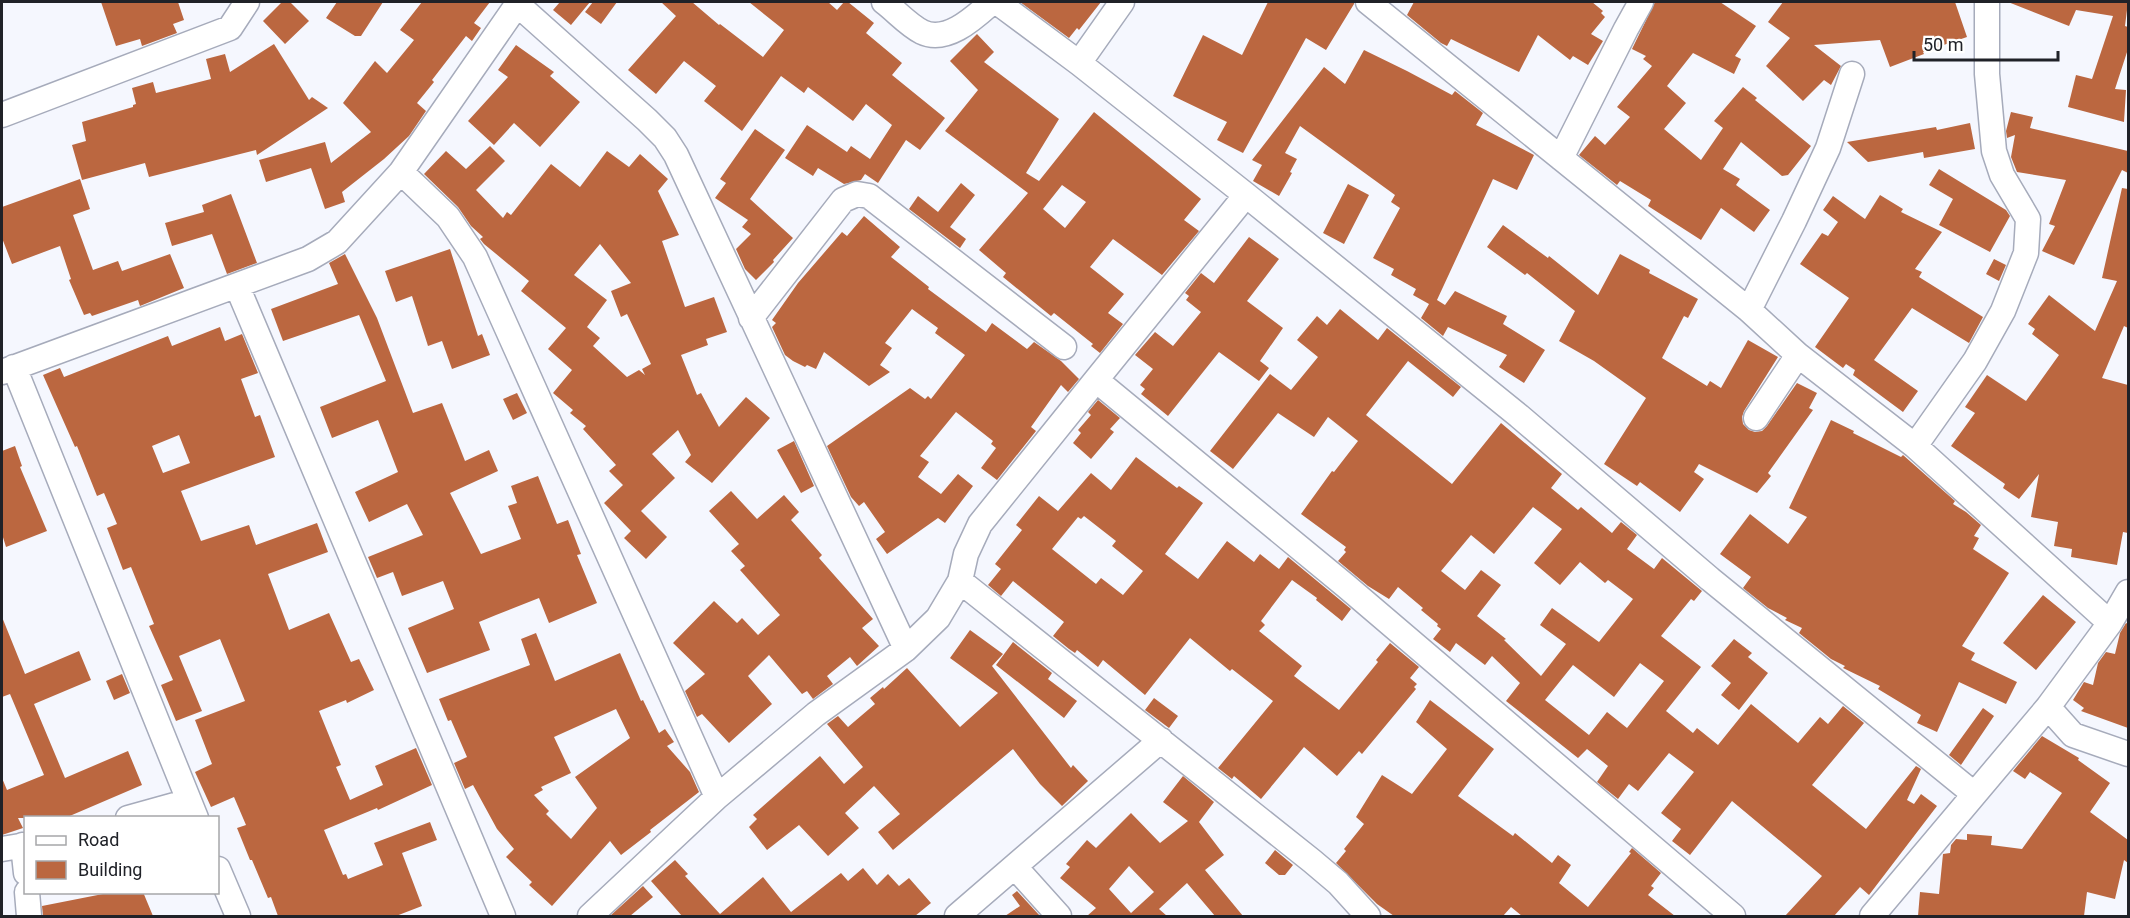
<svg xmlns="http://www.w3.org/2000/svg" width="2130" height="918" viewBox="0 0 2130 918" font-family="Roboto,sans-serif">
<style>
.building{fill:#bb6740;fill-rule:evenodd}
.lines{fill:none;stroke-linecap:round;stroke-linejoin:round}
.minor-casing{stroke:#a6abbb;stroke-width:27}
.minor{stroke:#fff;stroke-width:24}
</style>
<rect width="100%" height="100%" fill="#f5f7fe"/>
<!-- building -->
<path class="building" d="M101,2H178L184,20L173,24L177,33L142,46L140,39L116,46Z
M282,2H290L309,21L285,44L263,21Z
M337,2H383L361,36H355L326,18Z
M422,2H490L474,23L481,28L472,41L466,36L432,80L434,82L417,103L426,111L409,136L384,159L342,192L345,202L325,209L311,168L266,182L259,160L325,142L331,163L371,132L343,103L375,61L387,73L414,40L400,30Z
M560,2H590L571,25L553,10Z
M593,2H617L601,24L585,12Z
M661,2H692L719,25L720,24L763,57L784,30L749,2H828L837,10L844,2H848L874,23L866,33L902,63L892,75L945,118L920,150L906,140L878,183L865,174L861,180L844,184L818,168L813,176L785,158L807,125L847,152L851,146L870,159L892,125L866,104L853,121L808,87L804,93L781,76L742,131L704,101L716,86L684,61L656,94L628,70L676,16Z
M1020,2H1101L1079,30L1077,28L1069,38Z
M1268,2H1354V4L1326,50L1306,38L1243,153L1217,140L1227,122L1173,96L1203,35L1242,55Z
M1414,2H1592L1603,11L1601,13L1605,17L1591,34L1603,41L1588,65L1573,56L1570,60L1538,35L1519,72L1451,39L1447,46L1441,43L1407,15Z
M1655,2H1720L1756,26L1735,56L1741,59L1734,74L1693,53L1667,86L1686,103L1664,129L1701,160L1723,128L1714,121L1743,87L1757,98L1755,100L1811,146L1788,175L1782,176L1741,142L1723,169L1740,179L1736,185L1770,210L1754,232L1721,208L1701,240L1648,206L1651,200L1620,181L1617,185L1579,155L1595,136L1605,145L1630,117L1617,107L1652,66L1643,59L1646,56L1632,49Z
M1783,2H1955L1967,37L1923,52L1924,54L1890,67L1880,40L1814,45L1841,66L1831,85L1824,80L1803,101L1766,66L1790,38L1768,22Z
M2008,2H2128L2125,26L2128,27V49L2115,89L2126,90L2124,122L2068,107L2076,75L2092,79L2113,16L2076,10L2069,26Z
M977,34L994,52L984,62L1059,119L1026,173L1039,181L1094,112L1201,199L1184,220L1199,231L1162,275L1113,239L1090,267L1124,294L1108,313L1123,324L1100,353L1091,346L1093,344L1054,313L1051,316L1003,277L1006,273L979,250L1028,193L945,131L978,90L950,61ZM1062,185L1086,202L1065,228L1043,209Z
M274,44L309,100L312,97L328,108L257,155L256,150L149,177L145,163L82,180L72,145L86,141L82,122L133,107V105L136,104L132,88L153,82L156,93L211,79L206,59L225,54L230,72Z
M516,45L554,72L550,76L580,102L540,147L514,123L494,145L468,121L508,77L498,70Z
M1364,50L1407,71L1452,95L1455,91L1483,113L1476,125L1534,155L1517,190L1493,179L1437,300L1445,305L1455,291L1507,316L1503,324L1545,350L1524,383L1499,367L1507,355L1448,327L1443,336L1421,318L1429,304L1413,295L1416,289L1391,275L1394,269L1373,258L1400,208L1391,202L1395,195L1300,126L1285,153L1297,159L1290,172L1292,173L1279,196L1253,181L1262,165L1252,160L1324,67L1345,84Z
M2011,112L2033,117L2030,128L2128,151V173L2122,170L2074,265L2042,251L2055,226L2049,224L2066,180L2017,172L2011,157L2015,135L2007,138L2006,131Z
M1970,123L1975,149L1924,158L1923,152L1868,162L1847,142L1936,127L1937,130Z
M755,129L785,150L750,199L793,238L773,260L774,262L756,280L745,269L736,249L751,234L742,227L748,220L715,198L726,183L720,179Z
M490,146L505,161L476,190L503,218L507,212L511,215L551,164L580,187L607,151L629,167L640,154L668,179L658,191L679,235L662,241L685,307L714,297L727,332L706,339L708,345L681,355L697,395L701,393L719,427L746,397L770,418L712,483L685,462L691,455L678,430L652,454L675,478L641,511L667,537L646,559L624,538L631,531L604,503L623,485L609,471L616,465L583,429L586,426L570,413L573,410L553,393L572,370L548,349L566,328L521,291L529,281L484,244L480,239L483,237L471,226L458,207L424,174L446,151L466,169ZM600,244L631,283L611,291L621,317L627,314L651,364L642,369L645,375L639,370L627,377L593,346L600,338L587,327L607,300L574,275Z
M1939,169L2006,210L2010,216L1990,252L1939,225L1953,199L1929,185Z
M80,179L90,209L73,215L93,270L118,261L122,271L170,254L184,288L140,306L138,300L92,316L90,313L84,315L69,280L71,279L60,246L12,264L2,238V207Z
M961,183L975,195L950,227L966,239L960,248L909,209L918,196L938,212Z
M1348,184L1369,195L1344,244L1323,233Z
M2122,188L2128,189V328L2124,326L2102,378L2128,385V533L2123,532L2117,565L2071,557L2072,549L2054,546L2058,522L2031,517L2039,474L2019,499L2003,488L2005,484L1951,446L1975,413L1965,407L1987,375L2026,401L2059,355L2032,334L2035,329L2028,324L2049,295L2095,331L2117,281L2102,278Z
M231,194L257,263L227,274L212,234L172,246L165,223L204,212L202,205Z
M1880,195L1903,209L1901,212L1942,232L1915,269L1922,272L1919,277L1983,317L1969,343L1912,308L1874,360L1918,391L1903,412L1853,375L1855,370L1846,364L1843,368L1815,347L1849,298L1800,264L1822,233L1828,236L1838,222L1823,210L1833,196L1865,219Z
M864,216L900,247L891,257L929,287L928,289L986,332L992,323L1027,349L1034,342L1061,361L1079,379L1068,392L1061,385L1031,427L1036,431L997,480L981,468L996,448L991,444L993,441L956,412L920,456L929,462L918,477L941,494L958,474L973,486L945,523L938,518L887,554L876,539L885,532L864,502L859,506L851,497L827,446L910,388L925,399L928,396L931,399L965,355L935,333L938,328L912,309L885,343L892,348L880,365L890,372L869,386L824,352L816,369L807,365L805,367L793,361L785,355L772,327L776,323L772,320L798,283L842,232L847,236Z
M1503,225L1548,258L1549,256L1598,295L1620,254L1650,270L1649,273L1698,299L1688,318L1684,316L1662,358L1707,386L1710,381L1721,388L1748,340L1778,357L1744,411L1742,417L1743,424L1749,430L1755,432L1762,431L1767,426L1797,383L1817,393L1809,408L1813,410L1768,473L1771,476L1757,493L1699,464L1694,472L1704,479L1680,512L1640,482L1637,486L1604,464L1646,398L1594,361L1559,341L1575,311L1527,273L1525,275L1487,247Z
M1249,237L1279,259L1247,301L1283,328L1260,361L1269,368L1259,381L1219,352L1168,416L1141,394L1145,389L1140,385L1153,369L1135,355L1155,332L1173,346L1201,312L1186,300L1189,296L1185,293L1201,273L1214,283Z
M450,249L478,336L482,334L490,355L452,369L442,341L428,346L412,296L396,302L385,271Z
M345,254L377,318L413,413L442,403L465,461L489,450L498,471L450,493L481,554L521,539L508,506L517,503L511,486L538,476L557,524L568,520L581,554L577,555L597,603L549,623L539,598L496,615L479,622L490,650L427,673L408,628L454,609L443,581L402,596L393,572L377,578L368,557L423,535L407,504L369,522L355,492L398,472L378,420L332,438L320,407L386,381L359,315L283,341L271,309L338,284L329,263Z
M1994,259L2006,265L1999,281L1986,274Z
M1340,309L1378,340L1387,328L1461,387L1453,397L1408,361L1366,415L1452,484L1501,423L1562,474L1551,488L1578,510L1581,507L1612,533L1621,522L1637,535L1627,549L1654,569L1662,558L1702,591L1694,601L1691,599L1661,636L1701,667L1666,711L1693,733L1697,728L1718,745L1751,704L1798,743L1820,717L1828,724L1843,706L1864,723L1812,785L1866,829L1916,766L1921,769L1907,800L1914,804L1921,794L1937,806L1869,895L1860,887L1834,916H1785L1822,876L1732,801L1690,855L1672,841L1681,829L1661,813L1694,772L1669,753L1638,791L1629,784L1618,799L1597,782L1608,766L1587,749L1578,758L1506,701L1520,683L1492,656L1485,665L1456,643L1450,652L1433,639L1441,629L1437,626L1438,624L1421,610L1423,608L1398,587L1389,599L1368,586L1338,561L1346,552L1344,550L1346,547L1301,514L1332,471L1334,472L1358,441L1328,417L1314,437L1278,413L1233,469L1210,451L1270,374L1291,390L1318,357L1297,340L1317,316L1327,325ZM1533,507L1562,529L1534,563L1560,585L1580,562L1605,583L1608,580L1633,599L1599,642L1552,608L1540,625L1566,644L1541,676L1504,640L1506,639L1477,616L1501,585L1481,570L1465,590L1441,571L1471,535L1494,554ZM1640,663L1664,681L1627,728L1607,712L1589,735L1545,700L1573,665L1614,697Z
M220,327L225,341L242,334L258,373L241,379L255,417L260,415L275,457L181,491L201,541L249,525L256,545L317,523L328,552L268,574L289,630L329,613L351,662L359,659L374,690L347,703L346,700L319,711L341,765L336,767L350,800L383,785L375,766L416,748L432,785L378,810L377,808L324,830L343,875L346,874L348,879L383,865L374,843L430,822L437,840L402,853L422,906L396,916H278L271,897L268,898L252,860H250L237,828L246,825L234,797L211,807L195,772L212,764L195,720L245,701L220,639L179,656L202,711L176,721L161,685L173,680L149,626L154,624L131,567L123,570L107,528L117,524L104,493L97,496L77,446L75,447L43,375L60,368L64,377L168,336L172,346ZM179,435L190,463L163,473L152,446Z
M517,393L527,413L513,420L503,399Z
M1098,400L1120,418L1110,429L1114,432L1091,459L1073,443L1081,433L1078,430L1091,415L1088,412Z
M1831,420L1854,431L1853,433L1901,457L1903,455L1955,501L1953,504L1966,512L1981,525L1974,536L1979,538L1973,549L2009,573L1962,646L1975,653L1971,660L2017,682L2006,704L1959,682L1937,732L1917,723L1921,715L1878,689L1880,686L1843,668L1845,666L1831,659L1799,633L1802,628L1785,620L1787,618L1768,608L1743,588L1751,577L1720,554L1750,514L1788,544L1807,517L1789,508Z
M794,441L814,486L801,493L777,450Z
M15,446L22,466L20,467L47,531L6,547L2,534V451Z
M1136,457L1177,488L1179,486L1203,503L1165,554L1198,579L1227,541L1254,562L1260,554L1279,569L1288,557L1351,609L1342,621L1316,600L1317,598L1292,580L1261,621L1265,625L1259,631L1302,666L1294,676L1339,710L1378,662L1376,660L1390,643L1419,667L1410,678L1417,684L1414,687L1416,689L1362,754L1359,751L1337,776L1304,747L1261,799L1234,776L1232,779L1218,768L1273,701L1232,669L1230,671L1190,638L1145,695L1103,660L1098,667L1077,650L1075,653L1069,649L1053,636L1064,622L1013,581L1001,596L988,585L1001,569L995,564L1022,530L1016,525L1039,496L1058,511L1091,473L1111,490ZM1084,516L1116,541L1112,546L1143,571L1123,595L1101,578L1096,584L1052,549L1078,517L1081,519Z
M731,491L757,519L784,495L799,512L791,520L822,555L819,558L873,619L862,628L879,646L857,666L850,657L827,676L833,684L813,699L807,691L802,694L769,655L748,676L772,704L729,743L702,714L697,717L685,691L705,674L673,643L714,601L737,623L742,618L758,635L780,615L740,570L745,566L731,551L739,544L709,511Z
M2043,595L2076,622L2036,670L2003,643Z
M2,617L25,674L79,651L91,680L34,704L65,778L128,751L142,785L65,818H18L23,828L2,835V778L7,790L44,775L10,694L2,697Z
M2126,623L2128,624V728L2081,711L2084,708L2073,700L2084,682L2093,685L2098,663L2106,652L2115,654L2120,633Z
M970,630L1003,654L992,666L1071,768L1073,765L1088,781L1062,806L1040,784L1013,749L893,850L878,832L900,814L874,786L845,813L859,828L828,856L799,825L767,850L749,827L757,819L753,815L820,756L844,784L863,767L827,724L838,716L848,727L875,704L870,698L883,687L884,689L907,668L960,727L998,693L950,658Z
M536,633L555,681L620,653L641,701L643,700L659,733L665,729L674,742L667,746L690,772L699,792L650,830L651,832L621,855L610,841L552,906L529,885L532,882L506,857L514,849L497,829L473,785L465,789L454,763L467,757L451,720L448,721L439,699L530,665L521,639ZM616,709L630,738L575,777L597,808L571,839L546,814L549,811L534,795L543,790L541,787L571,773L554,737Z
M1734,639L1752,653L1748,657L1768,673L1739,710L1721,695L1731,683L1711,666Z
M1013,642L1052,673L1048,679L1077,701L1064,718L996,665Z
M122,674L130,693L114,700L106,681Z
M1154,698L1178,716L1169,728L1145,710Z
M1430,700L1494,749L1458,796L1513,836L1515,833L1552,863L1558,855L1571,865L1559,883L1588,907L1631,853L1629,852L1632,848L1661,873L1651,886L1654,888L1648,895L1675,916H1522L1511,907L1503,916H1394L1377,904L1336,863L1346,851L1344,849L1364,824L1356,817L1382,775L1412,794L1447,749L1416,722Z
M1983,708L1994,716L1961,765L1949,755Z
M2042,736L2079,758L2078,760L2110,783L2090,812L2128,840V863L2124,860L2115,899L2087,892L2084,916H1918L1920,892L1939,894L1943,854L1950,853L1951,845L1956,839L1967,840V834L1992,836L1991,845L2022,849L2062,793L2030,772L2025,779L2013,771Z
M1183,776L1214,802L1199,822L1224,855L1205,870L1243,916H1215L1187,883L1159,909L1167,916H1087L1096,908L1060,878L1070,867L1066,864L1087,840L1096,848L1131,813L1160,843L1188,821L1163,802ZM1129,866L1154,892L1131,913L1109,889Z
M1275,850L1293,865L1285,875H1279L1265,863Z
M675,860L688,874L685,876L720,914L763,877L791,912L841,873L848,881L863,868L877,885L888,874L899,886L909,878L931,903L915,916H682L651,881Z
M643,886L653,897L630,916H610Z
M1017,891L1040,916H1005L1020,906L1012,895Z
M113,892H143L153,916H43L42,906Z"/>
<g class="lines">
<!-- minor casing -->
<g class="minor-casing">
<path id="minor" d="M884,2C896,11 908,25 922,32C947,44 975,17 992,2
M997,2L1079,63L1246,195L1519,416L1710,579L1974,794
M1368,2L1749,310L1798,355
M517,4L647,120L665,138L676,155L906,649
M1079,63L1122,2
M2,115L230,28L247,2
M1561,158L1626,29L1641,2
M401,172L448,217L475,257L717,797
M1246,195L1096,380L1346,586L1733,916
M237,286L503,916
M1749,310L1794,221L1828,148L1852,74
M751,318L843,200L857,194L869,196L1064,347
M14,367L196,818
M2,372L308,259L337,242L401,172L519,2
M1756,418L1798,355L1915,446L2110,623
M1915,446L1975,361L2003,311L2026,253L2028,219L2002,175L1994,151L1987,74V2
M960,581L1312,861L1338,883L1368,916
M2048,707L2073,735L2128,754
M128,818L189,801
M23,845L26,873
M2,849L26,845
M1015,867L1059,916
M218,869L238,916
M27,892L29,916
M590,916L717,797L816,714L906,649L938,618L960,581L966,554L980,524L1096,380
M957,916L1161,740
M1872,916L2048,707L2110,623L2128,592"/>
</g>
<!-- minor -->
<use href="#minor" class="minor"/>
</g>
<!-- border -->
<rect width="2130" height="918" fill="none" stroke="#202228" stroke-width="6"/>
<!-- legend -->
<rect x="24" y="816" width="195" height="78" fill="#ffffff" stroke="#a6a7a9" stroke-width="1.5"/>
<rect x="36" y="836" width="30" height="9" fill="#ffffff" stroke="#a6a7a9" stroke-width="1.5"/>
<text x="78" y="846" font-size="18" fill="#202228">Road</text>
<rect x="36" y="861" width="30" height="18" fill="#bb6740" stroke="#a6a7a9" stroke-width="1.5"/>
<text x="78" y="876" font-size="18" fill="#202228">Building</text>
<!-- scale -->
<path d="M1914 51v9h144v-9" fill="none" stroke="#202228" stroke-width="3"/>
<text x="1923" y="51" font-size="18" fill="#202228" stroke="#ffffff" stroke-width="4.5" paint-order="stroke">50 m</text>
</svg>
